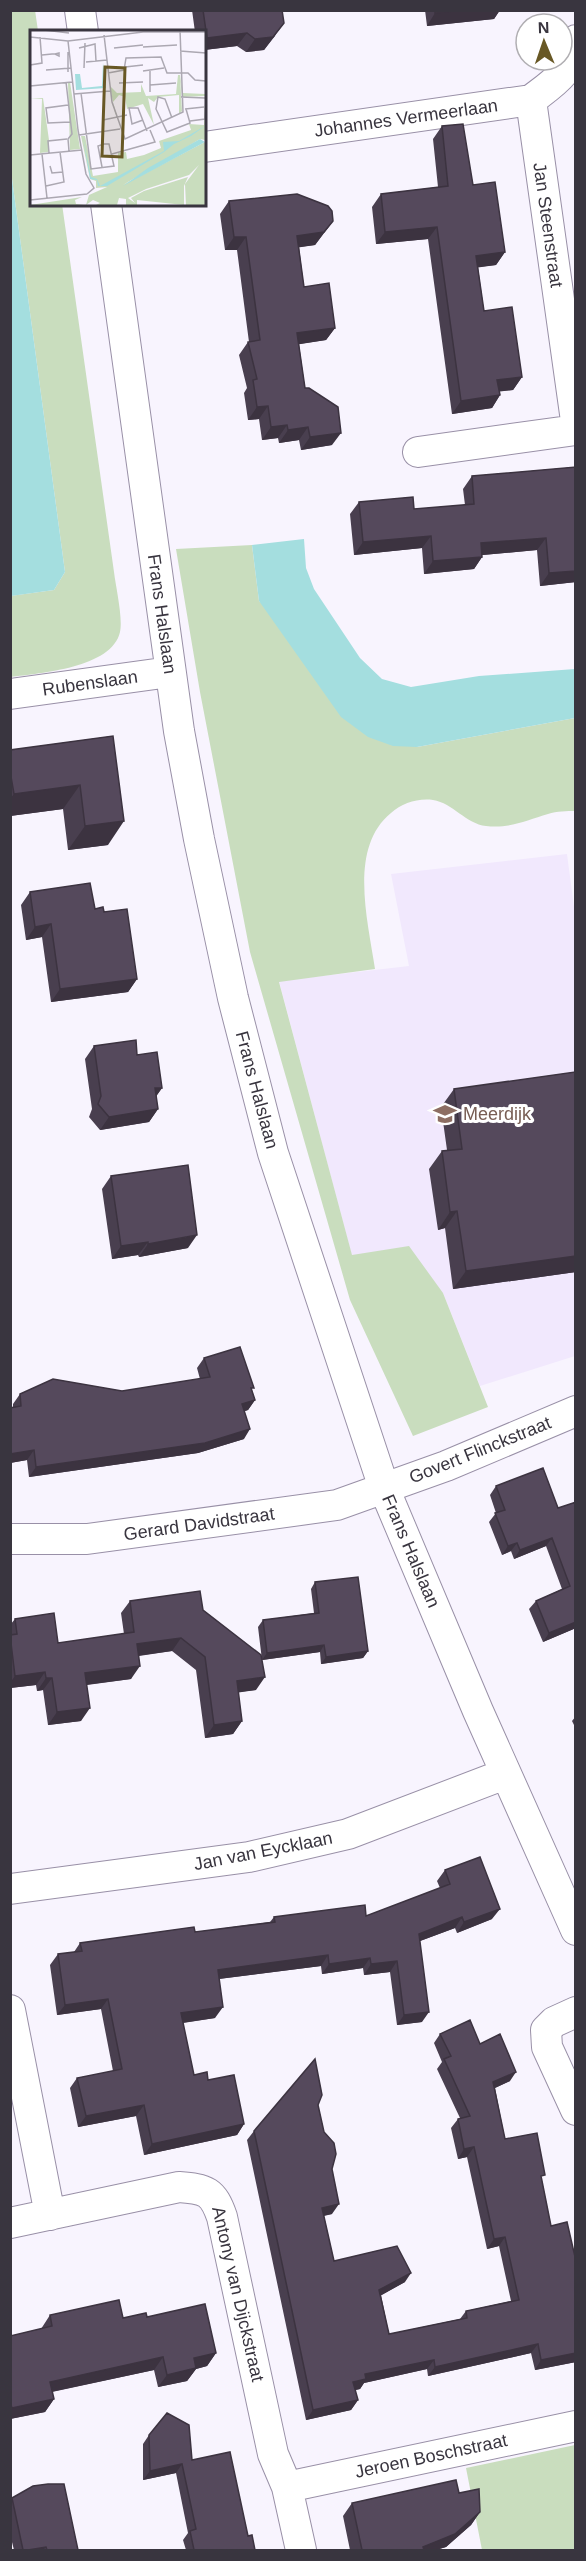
<svg xmlns="http://www.w3.org/2000/svg" width="586" height="2561" viewBox="0 0 586 2561" font-family="Helvetica,sans-serif">
<style>
.education{fill:#f1e8fd}
.green{fill:#c9ddbe}
.water{fill:#a4dedf}
.lines{fill:none;stroke-linecap:round;stroke-linejoin:round}
.minor-casing{stroke:#9990a7;stroke-width:32}
.minor{stroke:#fff;stroke-width:30}
.wall{fill:#493f4f}
.shaded-wall{fill:#3c3340}
.building{fill:#55495c;stroke:#3c3340;stroke-width:1.5}
.labels{text-anchor:middle;dominant-baseline:central;stroke-width:6;stroke-linejoin:round;paint-order:stroke}
.street-label{font-size:18px;fill:#39353f;stroke:#fff}
.education-label{font-size:18px;fill:#785e54;stroke:#fff;text-anchor:start}
.inset-road{fill:none;stroke:#aca8b2;stroke-width:1.5}
.view{fill:#685825;fill-opacity:0.15;stroke:#685825;stroke-width:3}
.inset-edge{fill:none;stroke:#39353f;stroke-width:3}
</style>
<rect width="100%" height="100%" fill="#f8f4fe"/>
<!-- education -->
<path class="education" d="M567,854L576,922L575,1356L480,1386L443,1293L352,1256L279,981L409,966L391,874Z"/>
<!-- green -->
<path class="green" d="M35,10L38,31L32,32V204H62L114,572C116,588 123,618 120,632C112,668 40,673 11,677L10,596L54,590L65,572L10,164L11,11Z
M252,545L259,601L417,747L575,718V811C567,811 557,811 548,814C527,820 509,829 486,826C466,824 453,803 433,800C418,798 402,803 391,813C348,848 368,921 375,969L279,982L352,1255L409,1246L443,1293L488,1407L413,1436L350,1300L250,952L200,692L176,549Z
M575,2445V2550H482L466,2468Z"/>
<!-- water -->
<path class="water" d="M10,164L65,572L54,590L11,596Z
M304,539L306,568L314,589L360,658L382,679L411,687L479,676L575,669V718L417,747L393,746L368,737L341,717L259,601L252,545Z"/>
<g class="lines">
<!-- minor casing -->
<g class="minor-casing">
<path id="minor" d="M80,10L83,32
M531,100L576,421
M204,147L531,100C556,81 571,73 576,40
M106,204L179,731L199,839L233,998L273,1153L384,1488L478,1711L576,1930
M418,452L576,430
M10,694L170,672
M10,1539H87L337,1505L446,1466L576,1411
M10,1889L249,1857L348,1834L505,1774
M10,2010L50,2215
M576,2012L554,2022L546,2030L547,2047L576,2110
M10,2223L179,2187C206,2189 213,2191 222,2217L273,2454L287,2487L301,2550
M287,2487L576,2426"/>
</g>
<!-- minor -->
<use href="#minor" class="minor"/>
</g>
<!-- wall -->
<path class="wall" d="M192,10H282L275,36L264,50L246,52L237,46L204,50V32H195Z
M425,10H500L494,19L427,26Z
M442,126L473,185L505,252L496,265L478,267L484,311L522,377L513,390L500,391V395L492,408L452,414L428,239L376,244L372,207L381,194L438,187L433,139Z
M229,201L333,221L315,245L299,247L304,287L335,328L326,340L299,344L305,388L332,445L301,450L299,440L279,443L278,438L262,440L259,419L248,420L244,393L247,388L239,355L248,342H249L237,250H225L220,214Z
M576,467V582L540,586L537,550L482,555V557L474,569L424,574L422,548L354,555L350,514L359,502L414,509L465,505L463,489L472,476Z
M113,736L108,845L68,850L63,809L10,816V750Z
M30,892L95,909L104,912L137,979L128,992L51,1002L42,937L26,940L21,905Z
M94,1046L137,1055L162,1088L156,1096L158,1109L149,1122L100,1130L89,1117L92,1109L85,1059Z
M576,1078V1272L453,1289L445,1228L438,1230L429,1169L442,1151L447,1150L441,1107L454,1089Z
M111,1176L188,1248L139,1257L138,1255L112,1259L102,1189Z
M204,1358L252,1390L255,1400L248,1410L245,1411L244,1439L198,1453L29,1477L27,1460L10,1463V1408L13,1407V1404L20,1394L122,1391L200,1379L197,1368Z
M496,1486L558,1508L576,1502V1628L543,1642L529,1609L536,1601L562,1589L546,1546L514,1559L511,1551L502,1555L489,1522L496,1513L490,1495Z
M315,1582L368,1651L363,1658L321,1664L320,1652L262,1660L258,1627L263,1620L314,1613L311,1589Z
M130,1601L203,1610L256,1690L238,1692L242,1721L233,1734L205,1738L196,1670L172,1651L139,1656L131,1679L87,1685L81,1721L48,1725L43,1690L37,1691L36,1685L10,1688V1625L15,1619L58,1643L124,1634L121,1613Z
M576,1716V1729L572,1721Z
M445,1870L492,1919L457,1933L455,1928L420,1941L422,2022L397,2025L390,1972L364,1975L363,1968L322,1974L321,1966L219,1979L215,2018L183,2023L194,2075L208,2080L244,2124L237,2135L144,2155L136,2116L78,2127L70,2088L77,2078L113,2071L101,2009L57,2015L50,1965L58,1954L74,1952L80,1943L195,1932L270,1922L274,1917L366,1916L440,1888L437,1881Z
M440,2034L480,2044L510,2081L495,2088L505,2139L542,2181L551,2226L576,2261V2362L535,2370L531,2353L428,2376L427,2369L364,2383L360,2389L355,2390L358,2400L351,2410L306,2420L247,2140L254,2131L318,2105L332,2214L324,2216L334,2261L405,2282L381,2295L389,2334L460,2319L466,2311L511,2301L499,2246L487,2249L467,2157L458,2159L451,2128L458,2119L460,2118L437,2069L442,2062L434,2043Z
M50,2315L123,2318L147,2317L216,2353L207,2366L196,2369L187,2381L158,2387L154,2370L52,2392L54,2399L45,2412L10,2419V2336L41,2329Z
M149,2435L192,2460L248,2536L255,2550H186L183,2540L188,2533L176,2473L143,2480V2444Z
M459,2493L480,2512L471,2525L446,2547L436,2550H350L343,2516L352,2503Z
M12,2498L78,2550H14L10,2534V2499Z"/>
<!-- shaded-wall -->
<path class="shaded-wall" d="M464,10H500L494,19L427,26L435,13Z
M284,23L264,50L246,52L255,39Z
M247,33L237,46L204,50V42L207,38Z
M333,221L315,245L288,249L297,236Z
M437,227L428,239L376,244L385,232Z
M234,237H246L237,250H225Z
M505,252L496,265L467,269L476,256Z
M335,328L326,340L288,346L297,333Z
M522,377L513,390L488,393L497,380Z
M500,395L492,408L452,414L461,401Z
M268,406L259,419L248,420L257,407Z
M287,425L278,438L262,440L271,427Z
M308,427L299,440L279,443L288,430Z
M341,433L332,445L301,450L310,437Z
M431,536L422,548L354,555L363,542Z
M546,538L537,550L472,556L481,543Z
M482,557L474,569L424,574L433,561Z
M576,571V582L540,586L549,573Z
M80,785L63,809L10,816V799L14,794Z
M124,821L108,845L68,850L85,826Z
M51,924L42,937L26,940L35,927Z
M137,979L128,992L51,1002L60,989Z
M155,1088H162L153,1101Z
M158,1109L149,1122L100,1130L109,1117Z
M457,1211L445,1228L438,1230L450,1212Z
M197,1235L188,1248L139,1257L148,1244Z
M148,1242L138,1255L112,1259L121,1246Z
M576,1256V1272L453,1289L466,1271Z
M255,1400L248,1410L235,1414L242,1404Z
M250,1429L244,1439L198,1453L29,1477L36,1467Z
M34,1450L27,1460L10,1463V1454Z
M552,1538L546,1546L514,1559L520,1550Z
M517,1543L511,1551L502,1555L508,1546Z
M576,1622V1628L543,1642L549,1633Z
M181,1638L172,1651L128,1657L137,1644Z
M324,1645L320,1652L262,1660L267,1653Z
M368,1651L363,1658L321,1664L326,1657Z
M140,1666L131,1679L76,1686L85,1673Z
M45,1672L36,1685L10,1688V1683L15,1676Z
M265,1677L256,1690L228,1694L237,1681Z
M46,1678H52L43,1690L37,1691Z
M90,1708L81,1721L48,1725L57,1712Z
M242,1721L233,1734L205,1738L214,1725Z
M500,1909L492,1919L457,1933L464,1922Z
M462,1917L455,1928L412,1944L419,1934Z
M328,1955L321,1966L210,1980L218,1970Z
M370,1958L363,1968L322,1974L329,1964Z
M397,1961L390,1972L364,1975L371,1964Z
M108,1999L101,2009L57,2015L65,2005Z
M223,2007L215,2018L174,2024L181,2013Z
M429,2012L422,2022L397,2025L404,2015Z
M516,2072L510,2081L486,2092L493,2082Z
M144,2105L136,2116L78,2127L86,2116Z
M244,2124L237,2135L144,2155L152,2144Z
M474,2147L467,2157L458,2159L464,2149Z
M339,2204L332,2214L316,2217L322,2208Z
M505,2237L499,2246L487,2249L494,2239Z
M411,2273L405,2282L373,2300L379,2290Z
M538,2344L531,2353L428,2376L435,2367Z
M216,2353L207,2366L196,2369L187,2381L158,2387L167,2375L194,2358Z
M576,2353V2362L535,2370L541,2360Z
M163,2357L154,2370L41,2394L50,2382Z
M434,2360L427,2369L364,2383L360,2389L347,2392L353,2382L365,2374Z
M54,2399L45,2412L10,2419V2410L12,2408Z
M358,2400L351,2410L306,2420L313,2410Z
M182,2464L176,2473L143,2480L150,2471Z
M480,2512L471,2525L446,2547L436,2550H420L423,2547Z
M46,2547L43,2550H28Z"/>
<!-- building -->
<path class="building" d="M203,10H282L284,23L273,37L255,39L247,33L207,38Z
M435,10H464L435,13Z
M463,124L473,185L495,182L505,252L476,256L484,311L512,307L522,377L497,380L500,395L461,401L437,227L385,232L381,194L448,186L442,126Z
M297,194L328,206L332,211L333,221L324,232L297,236L304,287L329,283L335,328L297,333L305,388H309L338,407L341,433L310,437L308,427L288,430L287,425L271,427L268,406L257,407L253,380L257,379L248,342L260,340L246,237H234L229,201Z
M576,467V571L549,573L546,538L481,543L482,557L433,561L431,536L363,542L359,502L413,497L414,509L474,504L472,476Z
M113,736L124,821L85,826L80,785L14,794L10,771V750Z
M90,883L95,909L103,907L104,912L127,909L137,979L60,989L51,924L35,927L30,892Z
M136,1040L137,1055L157,1052L162,1088H155L158,1109L109,1117L98,1104L101,1096L94,1046Z
M575,1072L576,1078V1256L466,1271L457,1211L450,1212L442,1151L462,1149L454,1089Z
M188,1165L197,1235L148,1244V1242L121,1246L111,1176Z
M240,1347L254,1388H251L255,1400L242,1404L250,1429L205,1443L36,1467L34,1450L10,1454V1408L21,1406L20,1394L53,1379L122,1391L210,1377L204,1358Z
M543,1468L558,1508L576,1502V1622L549,1633L536,1601L570,1586L552,1538L520,1550L517,1543L508,1546L495,1513L505,1510L496,1486Z
M358,1577L368,1651L326,1657L324,1645L267,1653L263,1620L319,1613L315,1582Z
M200,1591L203,1610L261,1655L265,1677L237,1681L242,1721L214,1725L205,1657L181,1638L137,1644L140,1666L85,1673L90,1708L57,1712L52,1678H46L45,1672L15,1676L10,1635L17,1634L15,1619L54,1613L58,1643L134,1632L130,1601Z
M480,1857L500,1909L464,1922L462,1917L419,1934L429,2012L404,2015L397,1961L371,1964L370,1958L329,1964L328,1955L218,1970L223,2007L181,2013L194,2075L207,2072L208,2080L234,2075L244,2124L152,2144L144,2105L86,2116L77,2078L122,2069L108,1999L65,2005L58,1954L82,1951L80,1943L194,1927L195,1932L275,1922L274,1917L365,1905L366,1916L450,1884L445,1870Z
M470,2020L480,2044L500,2034L516,2072L493,2082L505,2139L537,2133L545,2175L541,2176L551,2226L567,2222L576,2261V2353L541,2360L538,2344L435,2367L434,2360L365,2374L366,2379L353,2382L358,2400L313,2410L254,2131L315,2059L322,2095L318,2105L324,2132L334,2143L336,2154L332,2169L339,2204L322,2208L334,2261L397,2246L411,2273L379,2290L389,2334L467,2318L466,2311L519,2300L505,2237L494,2239L474,2147L464,2149L458,2119L470,2116L444,2059L451,2056L440,2034Z
M119,2300L123,2318L146,2313L147,2317L205,2304L216,2353L194,2358L196,2368L167,2375L163,2357L50,2382L54,2399L12,2408L10,2402V2336L52,2326L50,2315Z
M167,2413L189,2425L192,2460L230,2452L248,2536L252,2535L255,2550H194L190,2531L196,2529L182,2464L150,2471L149,2435Z
M456,2480L459,2493L479,2489L480,2512L455,2534L423,2547L424,2550H362L352,2503Z
M48,2484H64L78,2550H47L46,2547L28,2550H23L12,2498L33,2486Z"/>
<!-- icons -->
<defs>
<g id="school-bare" transform="scale(1.8)"><path d="M0-5L7-2L0 1L-7-2ZM-4 1L0 2.5L4 1V4Q0 6-4 4Z" fill="#8d6e63" stroke="#fff" stroke-width="2.5" paint-order="stroke"/></g>
</defs>
<g fill-rule="evenodd">
<use href="#school-bare" x="445" y="1114"/>
</g>
<g class="labels">
<!-- street labels -->
<g class="street-label">
<text transform="translate(406 118) rotate(-8)">Johannes Vermeerlaan</text>
<text transform="translate(548 225) rotate(82)">Jan Steenstraat</text>
<text transform="translate(162 614) rotate(82)">Frans Halslaan</text>
<text transform="translate(90 683) rotate(-8)">Rubenslaan</text>
<text transform="translate(257 1090) rotate(75)">Frans Halslaan</text>
<text transform="translate(480 1450) rotate(-22)">Govert Flinckstraat</text>
<text transform="translate(199 1524) rotate(-8)">Gerard Davidstraat</text>
<text transform="translate(411 1551) rotate(67)">Frans Halslaan</text>
<text transform="translate(263 1851) rotate(-11)">Jan van Eycklaan</text>
<text transform="translate(238 2294) rotate(77)">Antony van Dijckstraat</text>
<text transform="translate(431 2456) rotate(-12)">Jeroen Boschstraat</text>
</g>
<!-- education labels -->
<g class="education-label">
<text x="463" y="1114">Meerdijk</text>
</g>
</g>
<!-- overview -->
<g transform="translate(30 30)">
<rect width="176" height="176" fill="#f8f4fe"/>
<path d="M148,45H150L153,63L175,64V66L152,67L150,46L152,81L149,84V65L128,67L124,72L118,68L124,95L113,74L97,79L95,67L89,65L83,72L87,87L85,83L80,56L87,63L111,62V54L116,66L146,64ZM40,52L50,119L40,120L38,53ZM13,68L19,110L18,122L10,123L12,69H0ZM175,74V110L170,109L93,155L175,112V175H156L155,154L169,135L159,145L116,159L98,168L105,173L101,168L114,161L158,147L154,156V175L107,170V175H96V169L89,168L87,175H66L70,173L63,170L56,175L59,165L77,157L66,158V151L60,149L51,106H55L63,146L88,142V123L96,122L97,129L114,125L131,118L129,111L161,100L159,94L174,95ZM52,167L45,170L46,174L54,175H0Z" fill="#c9ddbe"/>
<path d="M73,33L76,58L46,60L45,44H50L52,58L72,56ZM175,96L161,106L144,114L134,122L77,156H68L67,150L60,149L53,107L61,147L67,149L70,156L134,121L133,112L149,111ZM170,109L175,112L93,156L118,138Z" fill="#a4dedf"/>
<path class="inset-road" d="M14,0L39,3M74,5L82,72L95,109L153,82L150,0M0,7L38,11L113,2H176M38,11L48,100L56,144L64,158L57,164M113,17L147,15M49,18L65,14L66,31M84,18L113,15M150,21L176,23M12,25L22,24H25L29,23V26L25,24M56,32L77,30M0,35L12,33L10,7M95,37L113,35M54,38L55,13M16,40L41,38M113,41L134,38M38,42V22M78,43L94,40L96,28L131,27L137,43H158L165,50L176,51M36,52L42,104L38,109L39,121M89,53L113,52M120,55L146,53M0,56L42,52M120,62V41M51,63L61,139L84,136L79,114H74M44,64L80,61M151,67L175,68M38,75L16,78L18,93L40,92M155,79L174,77M142,88L135,69L128,67L126,79L137,102L160,93L156,79M73,90L97,85M113,90L102,94L99,78H108L115,96L117,101M160,91L175,89L176,67M49,105L90,99M19,123L18,111L37,109M12,124L17,168M82,124L125,112L120,100M0,125L52,120M20,136L22,143L33,142M72,137L68,116L74,114M16,156L34,152L30,122M0,170L57,164"/>
<path class="view" d="M75,37L95,38L92,127L72,126Z"/>
<rect width="176" height="176" class="inset-edge"/>
</g>
<!-- border -->
<rect width="586" height="2561" fill="none" stroke="#39353f" stroke-width="24"/>
<!-- north arrow -->
<g transform="translate(544 42) rotate(358)"><circle r="28" fill="#ffffff" stroke="#b0aeb2" stroke-width="1.5"/>
<path d="M0-4.5L10 22L0 15L-10 22Z" fill="#685825"/>
<text y="-9" font-size="16" font-weight="bold" text-anchor="middle" fill="#39353f">N</text>
</g>
</svg>
